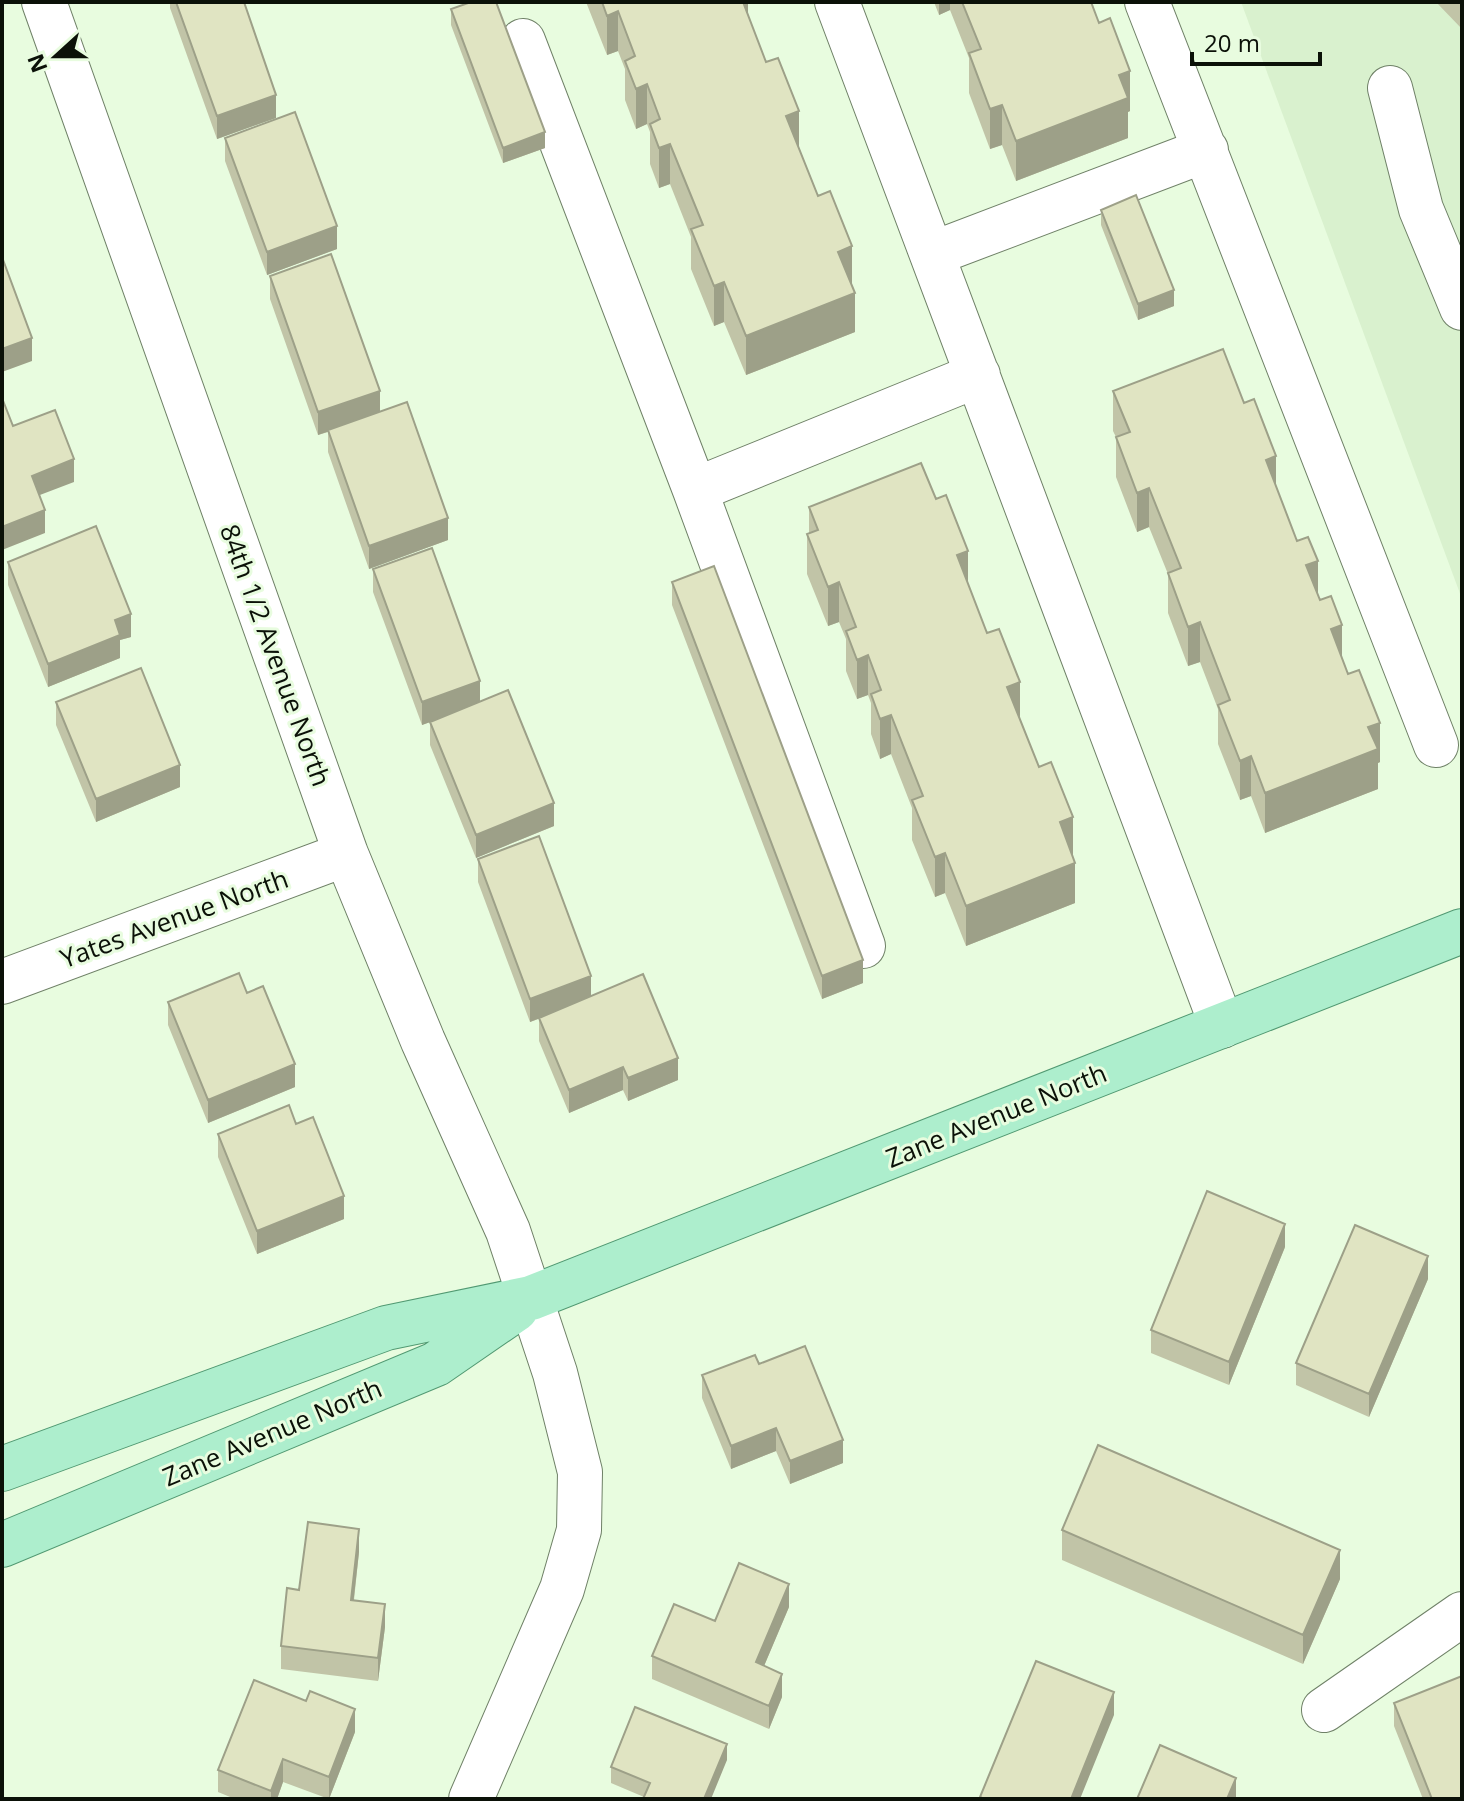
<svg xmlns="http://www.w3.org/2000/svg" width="1464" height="1801" viewBox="0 0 1464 1801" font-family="'Open Sans',sans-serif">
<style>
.built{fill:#d9f1ce}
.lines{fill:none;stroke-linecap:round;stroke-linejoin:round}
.minor-casing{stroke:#6f8167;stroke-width:46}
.major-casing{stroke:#519972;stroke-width:46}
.minor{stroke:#fff;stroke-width:44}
.major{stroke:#adeecd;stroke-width:44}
.wall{fill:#c1c4a7}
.shaded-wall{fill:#9da088}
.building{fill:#e0e4c2;stroke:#9da088;stroke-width:2}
.labels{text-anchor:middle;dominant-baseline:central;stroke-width:6;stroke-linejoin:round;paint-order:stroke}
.street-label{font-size:26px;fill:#0b1108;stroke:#e8fcdf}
</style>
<rect width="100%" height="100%" fill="#e8fcdf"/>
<!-- built -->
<path class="built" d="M1241,2H1462V599Z"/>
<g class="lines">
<!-- minor casing -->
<g class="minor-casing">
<path id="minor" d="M44,2L346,854L423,1041L508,1231L555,1373L580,1472L579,1530L562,1589L471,1799
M837,2L1222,1026
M1147,2L1436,745
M523,41L695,490
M1390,88L1421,209L1462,308
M932,254L1206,150
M863,946L695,490L978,375
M2,982L346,854
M1324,1710L1462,1614"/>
</g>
<!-- major casing -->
<g class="major-casing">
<path id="major" d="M2,1469L386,1328L531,1298L1462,931
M2,1545L436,1364L516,1309"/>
</g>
<!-- minor -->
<use href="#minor" class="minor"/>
<!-- major -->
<use href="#major" class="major"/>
</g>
<!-- wall -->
<path class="wall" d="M170,2H244L276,118L217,139L170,8Z
M586,2H748V15L852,286L855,332L746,375L724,322L714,326L691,269V237L670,184L659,188L650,164V132L647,124L636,129L625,100V69L618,51L607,55Z
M934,2H1092V5L1130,111L1128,112V138L1016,181L1002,145L990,149L969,93V58L950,10L939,15Z
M1436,2H1462V29Z
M451,9L545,148L503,163L451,25Z
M225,138L337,249L267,275L225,161Z
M1101,210L1174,306L1138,320L1101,225Z
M270,276L380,411L448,540L369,569L328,452V432L318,435L270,299Z
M1113,391L1276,487L1342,658L1380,762L1378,763V789L1265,833L1251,796L1240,800L1218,744V709L1200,662L1188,666L1168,613V574L1149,527L1137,532L1116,477V437L1113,431Z
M809,507L968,586L1073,857L1075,903L966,946L945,893L935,897L912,840V808L891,754L880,759L871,734V703L868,695L857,699L846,671V639L839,622L828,626L807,574V534L809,533Z
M8,562L131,637L120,640V658L48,687L8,585Z
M373,569L480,701L554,826L476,858L430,745V722L422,725L373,592Z
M672,582L863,983L822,999L672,605Z
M56,702L180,787L96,822L56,725Z
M478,859L591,996L678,1080L628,1101L623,1090L569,1113L539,1041V1018H541L530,1022L478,882Z
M168,1002L295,1087L208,1123L168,1025Z
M296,1124L344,1219L257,1254L218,1157V1134Z
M1285,1247L1229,1385L1151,1353V1330Z
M1428,1279L1369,1417L1296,1385V1363Z
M759,1364L843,1463L790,1484L776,1451L731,1469L702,1398V1375Z
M1062,1530L1340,1579L1303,1664L1062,1560Z
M359,1552L354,1600L385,1627L378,1681L281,1669V1646L299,1590Z
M789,1607L764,1666L782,1697L769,1729L652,1679V1656L715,1621Z
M1394,1703L1462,1799H1423L1394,1726Z
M355,1732L329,1799L283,1782L277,1799H235L218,1792V1770Z
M727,1760L644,1797L611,1783V1767Z"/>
<!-- shaded-wall -->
<path class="shaded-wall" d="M736,2H748V20Z
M939,2H950V10L939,15Z
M618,11V51L607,55V16Z
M1130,71V111L1128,112V138L1016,181V141L1119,75Z
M647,84V124L636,129V89Z
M276,95V118L217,139V116Z
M1002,105V145L990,149V109Z
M799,111V150L786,116Z
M545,132V148L503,163V148Z
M670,144V184L659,188V148Z
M337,226V249L267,275V252Z
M852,246V286L838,252Z
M724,282V322L714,326V286Z
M1174,290V306L1138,320V304Z
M855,293V332L746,375V336Z
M32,338V361L2,372V349Z
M380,391V414L318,435V412Z
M1276,456V495L1266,460Z
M74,459V482L32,498V476Z
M1149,488V527L1137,532V493Z
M45,510V533L2,550V527Z
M448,518V540L369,569V546Z
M968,551V590L957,555Z
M1318,561V601L1306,565Z
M839,582V622L828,626V587Z
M131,614V637L120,640V658L48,687V664L115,620Z
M1200,622V662L1188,666V627Z
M1342,625V664L1331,629Z
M868,655V695L857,699V660Z
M480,681V704L422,725V702Z
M1020,682V721L1007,687Z
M891,715V754L880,759V719Z
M1380,723V762L1378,763V789L1265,833V793L1368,727Z
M1251,756V796L1240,800V761Z
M180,765V787L96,822V799Z
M554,803V826L476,858V835Z
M1073,817V857L1060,822Z
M945,853V893L935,897V857Z
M1075,863V903L966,946V906Z
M863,960V983L822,999V976Z
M591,976V998L530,1022V999Z
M678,1058V1080L628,1101V1078Z
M295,1064V1087L208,1123V1100Z
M623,1067V1090L569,1113V1090Z
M344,1196V1219L257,1254V1231Z
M1285,1224V1247L1229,1385V1362Z
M1428,1256V1279L1369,1417V1394Z
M776,1428V1451L731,1469V1446Z
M843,1440V1463L790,1484V1461Z
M359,1529V1552L351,1623V1600Z
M1340,1550V1579L1303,1664V1635Z
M789,1584V1607L756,1685V1662Z
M385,1604V1627L378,1681V1658Z
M782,1674V1697L769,1729V1706Z
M1114,1692V1715L1080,1799H1071Z
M355,1709V1732L329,1799V1777Z
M727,1744V1760L711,1799H704Z
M283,1759V1782L277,1799H271V1791Z
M1236,1778V1799H1227Z"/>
<!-- building -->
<path class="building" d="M176,2H244L276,95L217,116Z
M471,2H496L545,132L503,148L451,9Z
M602,2H743L766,62L778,58L799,111L786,116L818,196L830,191L852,246L838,252L855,293L746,336L724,282L714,286L691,229L703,225L670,144L659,148L650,124L660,119L647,84L636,89L625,61L635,56L618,11L607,16Z
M962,2H1091L1099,23L1110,18L1130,71L1119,75L1128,98L1016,141L1002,105L990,109L969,53L981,49Z
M295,112L337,226L267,252L225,138Z
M1136,195L1174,290L1138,304L1101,210Z
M331,254L380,391L318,412L270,276Z
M2,257L32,338L2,349Z
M1223,349L1244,403L1254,399L1276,456L1266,460L1297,541L1308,537L1318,561L1306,565L1320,600L1331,596L1342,625L1331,629L1348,674L1359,670L1380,723L1368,727L1378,749L1265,793L1251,756L1240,761L1218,705L1230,700L1200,622L1188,627L1168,573L1181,568L1149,488L1137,493L1116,437L1130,432L1113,391Z
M2,398L13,426L55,410L74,459L32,476L45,510L2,527Z
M407,402L448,518L369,546L328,430Z
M921,463L936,499L946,495L968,551L957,555L987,633L999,629L1020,682L1007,687L1039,767L1051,762L1073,817L1060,822L1075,863L966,906L945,853L935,857L912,800L923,796L891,715L880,719L871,694L881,690L868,655L857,660L846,631L856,627L839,582L828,587L807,534L818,530L809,507Z
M96,526L131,614L115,620L120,635L48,664L8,562Z
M432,548L480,681L422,702L373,569Z
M714,566L863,960L822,976L672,582Z
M141,668L180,765L96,799L56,702Z
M508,690L554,803L476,835L430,722Z
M539,836L591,976L530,999L478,859Z
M239,973L247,993L263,986L295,1064L208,1100L168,1002Z
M643,974L678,1058L628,1078L623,1067L569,1090L539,1018Z
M289,1105L296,1124L313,1117L344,1196L257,1231L218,1134Z
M1207,1191L1285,1224L1229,1362L1151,1330Z
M1355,1225L1428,1256L1369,1394L1296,1363Z
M805,1346L843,1440L790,1461L776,1428L731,1446L702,1375L755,1355L759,1364Z
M1098,1445L1340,1550L1303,1635L1062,1530Z
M308,1522L359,1529L351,1600L385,1604L378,1658L281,1646L287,1588L299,1590Z
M739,1563L789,1584L756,1662L782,1674L769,1706L652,1656L674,1604L715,1621Z
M1036,1661L1114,1692L1071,1799H984L980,1797Z
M1462,1676V1799H1432L1394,1703Z
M254,1680L306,1701L310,1691L355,1709L329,1777L283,1759L271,1791L218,1770Z
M635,1707L727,1744L704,1799H643L650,1783L611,1767Z
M1160,1745L1236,1778L1227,1799H1137Z"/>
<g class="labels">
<!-- street labels -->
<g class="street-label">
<text transform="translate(276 655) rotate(70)">84th 1/2 Avenue North</text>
<text transform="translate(174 918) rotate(-20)">Yates Avenue North</text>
<text transform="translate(996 1115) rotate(-22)">Zane Avenue North</text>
<text transform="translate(272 1432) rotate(-23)">Zane Avenue North</text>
</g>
</g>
<!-- border -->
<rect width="1464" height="1801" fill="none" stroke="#0b1108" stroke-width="8"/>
<!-- north arrow -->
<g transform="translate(56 56) rotate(249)" stroke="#e8fcdf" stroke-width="6" paint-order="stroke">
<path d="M0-6L14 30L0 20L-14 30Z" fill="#0b1108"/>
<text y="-12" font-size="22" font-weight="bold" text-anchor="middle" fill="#0b1108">N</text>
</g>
<!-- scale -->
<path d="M1192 52v12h128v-12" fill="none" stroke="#0b1108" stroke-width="4"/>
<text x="1204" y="52" font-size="24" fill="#0b1108" stroke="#e8fcdf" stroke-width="6" paint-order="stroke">20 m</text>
</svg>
